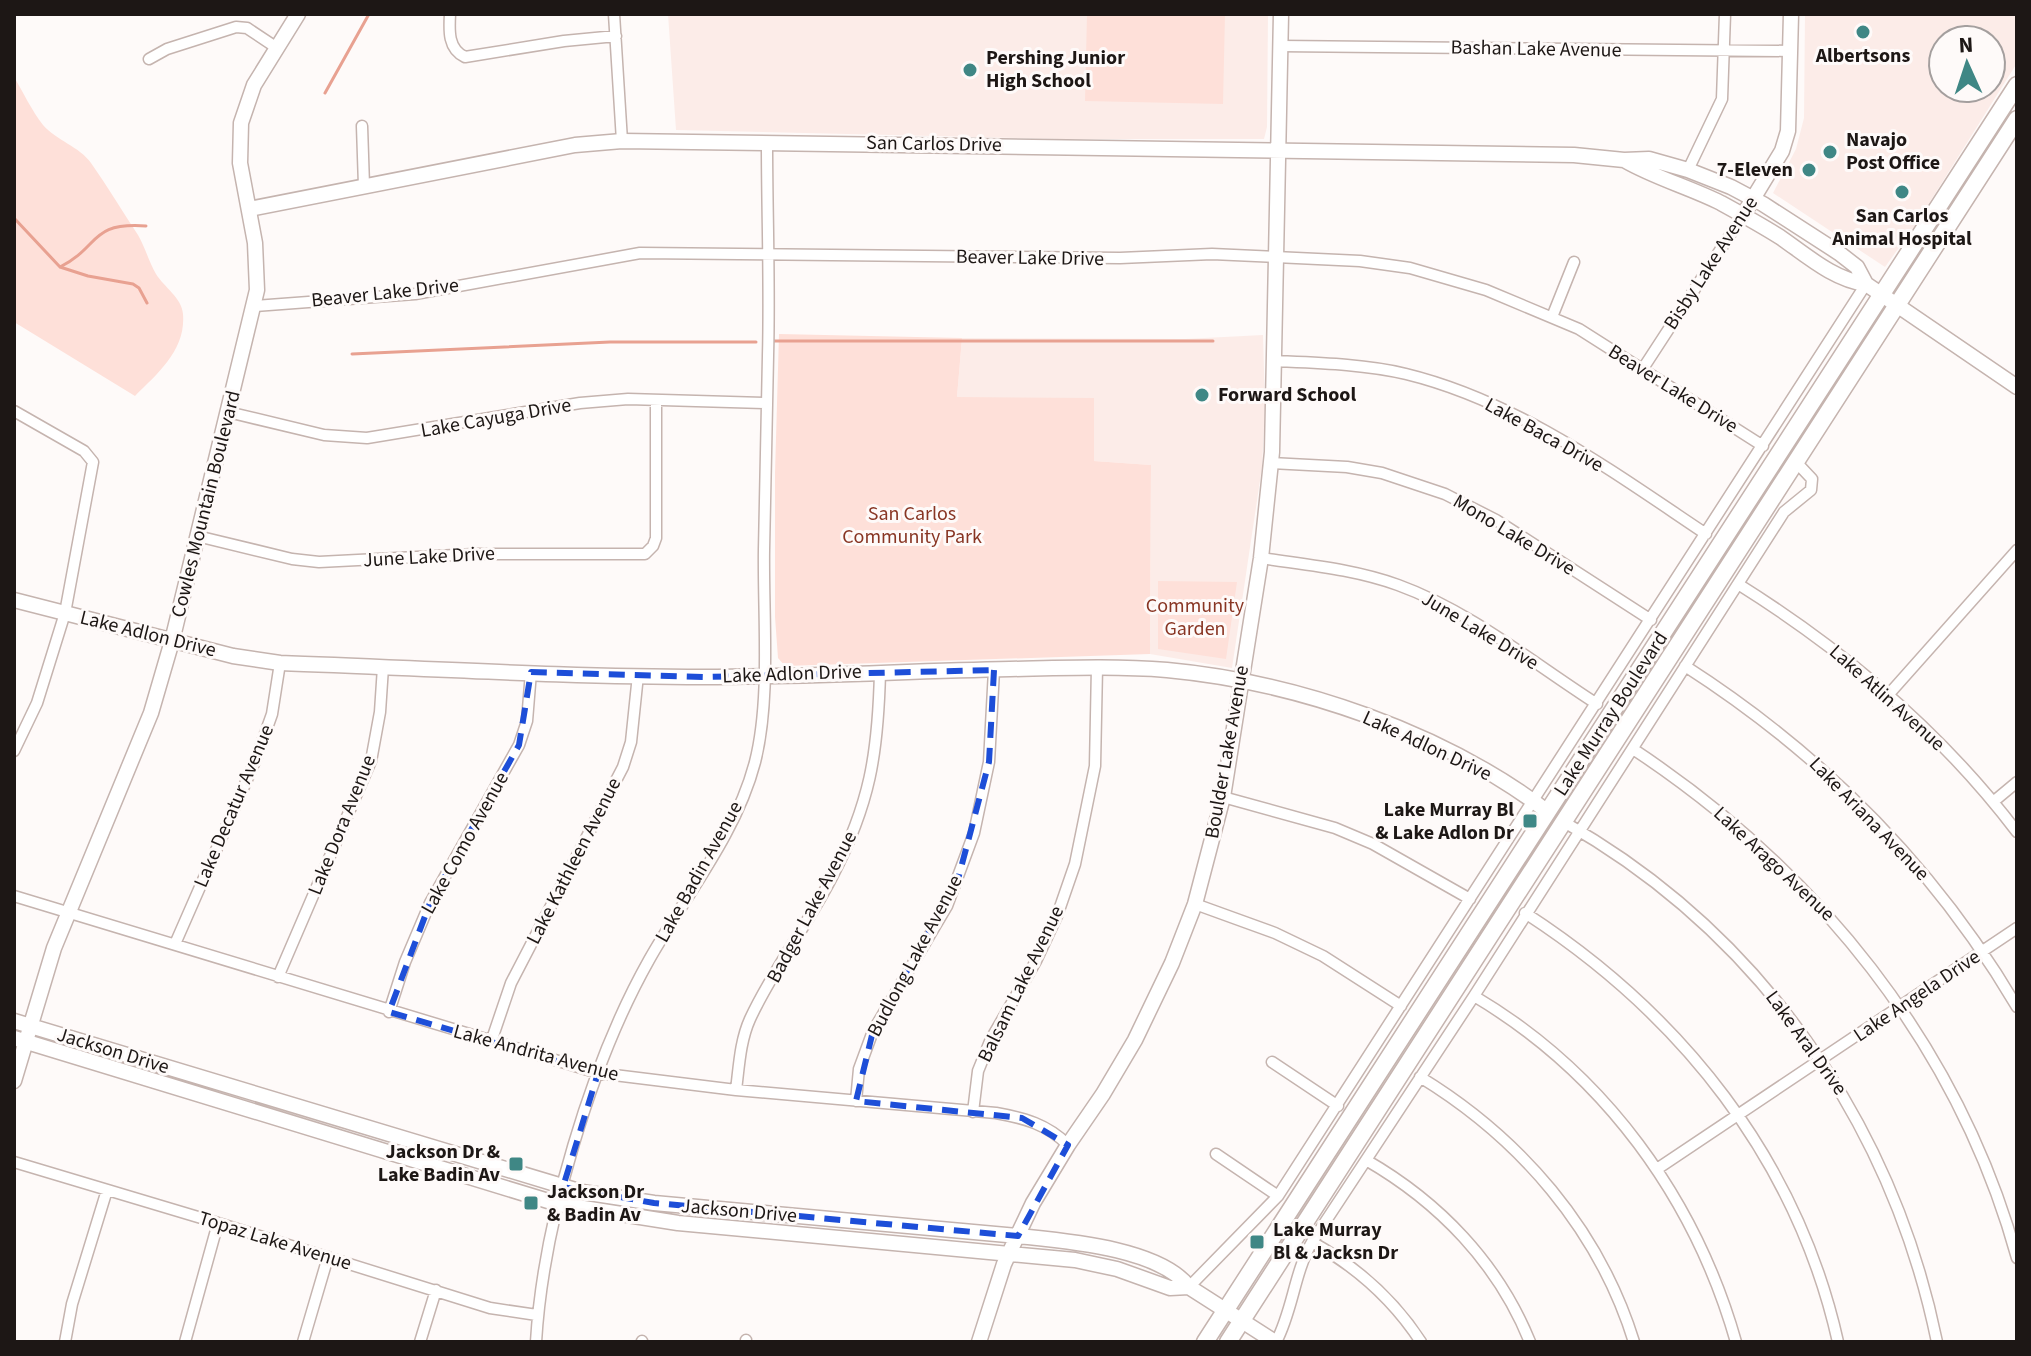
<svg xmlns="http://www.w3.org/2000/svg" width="2031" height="1356" viewBox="0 0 2031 1356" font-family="'Source Sans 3',sans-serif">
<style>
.built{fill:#fcece8;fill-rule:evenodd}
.green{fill:#fee0d9}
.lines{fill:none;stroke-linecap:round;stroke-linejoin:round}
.stream{stroke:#e8a191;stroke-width:3}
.street-casing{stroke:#c5b4af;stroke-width:13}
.secondary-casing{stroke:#c5b4af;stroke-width:17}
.primary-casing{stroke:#c5b4af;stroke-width:19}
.street{stroke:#fff;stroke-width:10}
.secondary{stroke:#fff;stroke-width:14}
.primary{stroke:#fff;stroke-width:16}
.marked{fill:none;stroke:#1d4ed8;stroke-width:6;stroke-dasharray:16 10;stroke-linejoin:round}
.poi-dot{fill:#3f8785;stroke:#fefaf9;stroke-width:3}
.labels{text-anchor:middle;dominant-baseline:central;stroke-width:6;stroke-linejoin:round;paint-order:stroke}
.street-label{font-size:20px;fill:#1d1715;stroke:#fefaf9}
.poi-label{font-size:20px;font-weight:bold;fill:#1d1715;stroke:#fefaf9;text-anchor:start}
.park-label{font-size:20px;fill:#883523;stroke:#fefaf9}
</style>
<rect width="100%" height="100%" fill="#fefaf9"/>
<!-- built -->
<path class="built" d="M668,14H1268L1267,127L1264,139H1059L676,130Z
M1805,14H2017V63L1916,224L1885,267L1773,193L1796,149L1804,118ZM1943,40H1991V88H1943Z
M1263,335L1265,405L1262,467L1232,668L1150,654L1151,465L1094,461L957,397L962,338L1185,339Z"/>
<!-- green -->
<path class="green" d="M1087,14H1225L1223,104L1085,101Z
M14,77C23,92 32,111 43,125C56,140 80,147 91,163C108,187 122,211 138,235C145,247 149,262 156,274C164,287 182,298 183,314C186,350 158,373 135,396L14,322Z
M779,334L962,338L957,397L1094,398V461L1151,465L1150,654L785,666L778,658L775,617V473Z
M1158,581L1237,582L1226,659L1158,649Z"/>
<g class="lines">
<!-- stream -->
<path class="stream" d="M325,93L369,14
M14,218L60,267L88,276L133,284L139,288L147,303
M60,267C101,246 89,222 146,226
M772,341H1213
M352,354L610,342H756"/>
<!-- street casing -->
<g class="street-casing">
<path id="street" d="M450,14C449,31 448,49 465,57L564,41L616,36
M614,14L622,141
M1280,46L1791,51
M149,59L167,49L236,27L247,28L277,48
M362,126L364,186
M1688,170L1722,99L1725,14
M255,306L415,294L640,253L1120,258L1212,254L1360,261L1410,268L1486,290L1579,329L1763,446
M1552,317L1574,262
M1273,361C1317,363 1363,364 1406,374C1517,401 1613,472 1706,534
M1642,370L1743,215
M14,411L84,451L93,462L65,613L37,703L14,751
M228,412L324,435L367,438L580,403L628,399L766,403
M1271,463L1347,467L1382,473L1445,494L1496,520L1651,620
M197,536L292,559L319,562L475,554H645L653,546L656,538V400
M1261,558C1307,565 1354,569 1398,585C1470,611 1533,663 1597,704
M1738,584C1845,651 1941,732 2017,832
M1685,666C1822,754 1934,866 2017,1007
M1889,694L2017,550
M1633,749C1816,870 1958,1044 2017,1258
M1223,797L1335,828L1373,844L1470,899
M1993,802L2017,782
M1564,822C1760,933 1892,1123 1937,1342
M14,896L598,1073L736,1090L996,1113C1024,1118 1047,1124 1068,1145
M1195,904L1275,933L1323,956L1401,1006
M1525,913C1681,1014 1797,1159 1838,1342
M175,944L256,759L272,714L280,663
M278,977L371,761L380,712L383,667
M1474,996C1604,1073 1695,1198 1736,1342
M389,1012L405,962L430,903L519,745L527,721L531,672
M491,1042L511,983L623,767L631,742L638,675
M1272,1062L1338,1106
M1420,1077C1520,1138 1599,1229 1634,1342
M736,1090C739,1067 740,1041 750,1019C772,971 808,924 832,877C870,804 878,754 880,672
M856,1101L859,1069L873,1031L947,906L974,833L989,762L994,670
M973,1112L978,1071L991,1039L1036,961L1057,916L1075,864L1095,766L1097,667
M1216,1154L1278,1196
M1366,1160C1439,1202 1498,1263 1530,1342
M14,1162L218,1223L490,1308L537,1315
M1657,1169L2017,928
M1312,1242C1357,1267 1393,1299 1421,1342
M1189,1287L1278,1196L1866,284
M65,1342L72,1304L107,1190
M185,1342L218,1223
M303,1342L328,1257
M420,1342L436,1290
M536,1342C543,1224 591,1063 649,960C685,896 736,835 755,762C771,699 763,616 764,550C765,485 767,421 768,356C770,285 767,214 767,143
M642,1342V1341
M746,1342V1340
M1276,1342C1293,1310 1294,1273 1312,1242L1474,996L1784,512L1811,490L1812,479L1796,462"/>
</g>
<!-- secondary casing -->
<g class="secondary-casing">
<path id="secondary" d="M1624,160C1655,178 1689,187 1721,203C1741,214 1761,225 1780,237C1806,255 1834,280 1866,284L2017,387
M1748,207L1782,151L1788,131L1791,14
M249,209L575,145L622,141L1574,155L1624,160L1649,159L1688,170L1731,187L1763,204L1839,253L1857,267L1866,284
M14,600L233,656L280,663C421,668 562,677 704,677C806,677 908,671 1010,669C1063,668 1115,666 1167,670C1297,682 1443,732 1548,812
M14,1021L582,1192L654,1203L1018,1236C1065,1241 1159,1248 1189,1287L1275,1342
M14,1038L558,1204L678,1223L1075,1260L1117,1269L1170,1288L1189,1287
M14,1081L54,948L151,713L172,641L257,290L255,243L240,163L241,123L254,85L298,14
M979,1342L1004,1264L1033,1203L1068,1145L1103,1094L1135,1040L1172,963L1195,904L1223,797L1261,558L1272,452L1281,14"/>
</g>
<!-- primary casing -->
<g class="primary-casing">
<path id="primary" d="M1205,1342L2017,85
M1228,1342L2017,119"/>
</g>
<!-- street -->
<use href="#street" class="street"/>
<!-- secondary -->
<use href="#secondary" class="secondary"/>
<!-- primary -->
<use href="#primary" class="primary"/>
</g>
<!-- marked area -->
<path class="marked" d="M994,670L989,762L957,883L873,1031L856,1101L1022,1118L1068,1145L1018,1236L654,1203L563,1187L598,1073L389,1012L430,903L519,745L531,672L704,677Z"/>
<!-- markers -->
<g class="poi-dot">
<circle cx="1863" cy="32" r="8"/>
<circle cx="970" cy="70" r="8"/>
<circle cx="1830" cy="152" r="8"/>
<circle cx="1809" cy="170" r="8"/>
<circle cx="1902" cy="192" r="8"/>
<circle cx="1202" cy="395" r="8"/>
<rect x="1522" y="813" width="16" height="16" rx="4"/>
<rect x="508" y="1156" width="16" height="16" rx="4"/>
<rect x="523" y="1195" width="16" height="16" rx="4"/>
<rect x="1249" y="1234" width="16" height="16" rx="4"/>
</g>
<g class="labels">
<!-- street labels -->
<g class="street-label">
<text transform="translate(1536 49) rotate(1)">Bashan Lake Avenue</text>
<text transform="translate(934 144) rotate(1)">San Carlos Drive</text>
<text transform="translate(1030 258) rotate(1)">Beaver Lake Drive</text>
<text transform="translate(1711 263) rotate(-57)">Bisby Lake Avenue</text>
<text transform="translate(385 293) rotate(-6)">Beaver Lake Drive</text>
<text transform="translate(1673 389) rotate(32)">Beaver Lake Drive</text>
<text transform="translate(496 418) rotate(-10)">Lake Cayuga Drive</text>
<text transform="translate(1544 435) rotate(29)">Lake Baca Drive</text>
<text transform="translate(206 504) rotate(-76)">Cowles Mountain Boulevard</text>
<text transform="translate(1514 535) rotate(31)">Mono Lake Drive</text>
<text transform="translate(429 557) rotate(-3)">June Lake Drive</text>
<text transform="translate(1480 631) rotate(31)">June Lake Drive</text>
<text transform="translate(148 634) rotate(14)">Lake Adlon Drive</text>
<text transform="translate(792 674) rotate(-2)">Lake Adlon Drive</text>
<text transform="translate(1887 698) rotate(42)">Lake Atlin Avenue</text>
<text transform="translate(1611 714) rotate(-57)">Lake Murray Boulevard</text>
<text transform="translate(1427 746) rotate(25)">Lake Adlon Drive</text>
<text transform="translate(1227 752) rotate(-80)">Boulder Lake Avenue</text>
<text transform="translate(234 806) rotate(-67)">Lake Decatur Avenue</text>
<text transform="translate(1869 819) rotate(46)">Lake Ariana Avenue</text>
<text transform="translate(342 825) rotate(-68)">Lake Dora Avenue</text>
<text transform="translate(465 843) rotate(-61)">Lake Como Avenue</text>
<text transform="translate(574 861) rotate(-63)">Lake Kathleen Avenue</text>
<text transform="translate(1774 864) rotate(43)">Lake Arago Avenue</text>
<text transform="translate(699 872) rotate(-61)">Lake Badin Avenue</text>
<text transform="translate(812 907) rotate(-62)">Badger Lake Avenue</text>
<text transform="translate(915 956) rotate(-62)">Budlong Lake Avenue</text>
<text transform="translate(1021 984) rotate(-64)">Balsam Lake Avenue</text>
<text transform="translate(1917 996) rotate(-34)">Lake Angela Drive</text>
<text transform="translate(1806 1043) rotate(54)">Lake Aral Drive</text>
<text transform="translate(113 1051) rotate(17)">Jackson Drive</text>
<text transform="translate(536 1053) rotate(15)">Lake Andrita Avenue</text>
<text transform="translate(739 1211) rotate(5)">Jackson Drive</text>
<text transform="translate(275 1241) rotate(17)">Topaz Lake Avenue</text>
</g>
<!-- poi labels -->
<g class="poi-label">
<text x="1863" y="56" text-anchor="middle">Albertsons</text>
<text x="986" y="58">Pershing Junior<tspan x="986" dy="23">High School</tspan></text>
<text x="1846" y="140">Navajo<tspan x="1846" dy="23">Post Office</tspan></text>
<text x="1793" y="170" text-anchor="end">7-Eleven</text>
<text x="1902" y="216" text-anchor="middle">San Carlos<tspan x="1902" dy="23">Animal Hospital</tspan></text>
<text x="1218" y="395">Forward School</text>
<text x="1514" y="810" text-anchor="end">Lake Murray Bl<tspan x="1514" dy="23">&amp; Lake Adlon Dr</tspan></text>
<text x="500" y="1152" text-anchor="end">Jackson Dr &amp;<tspan x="500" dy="23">Lake Badin Av</tspan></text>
<text x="547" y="1192">Jackson Dr<tspan x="547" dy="23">&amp; Badin Av</tspan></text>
<text x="1273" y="1230">Lake Murray<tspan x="1273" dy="23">Bl &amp; Jacksn Dr</tspan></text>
</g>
<!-- park labels -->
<g class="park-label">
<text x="912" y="514">San Carlos<tspan x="912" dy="23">Community Park</tspan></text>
<text x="1195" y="606">Community<tspan x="1195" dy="23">Garden</tspan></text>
</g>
</g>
<!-- border -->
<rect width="2031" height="1356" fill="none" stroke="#1d1715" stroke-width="32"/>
<!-- north arrow -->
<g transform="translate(1967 64) rotate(357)"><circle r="38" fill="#fefaf9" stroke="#a49f9e" stroke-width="2"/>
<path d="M0-6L14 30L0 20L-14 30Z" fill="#3f8785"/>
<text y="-12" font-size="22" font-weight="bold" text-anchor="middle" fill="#1d1715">N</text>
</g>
</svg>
